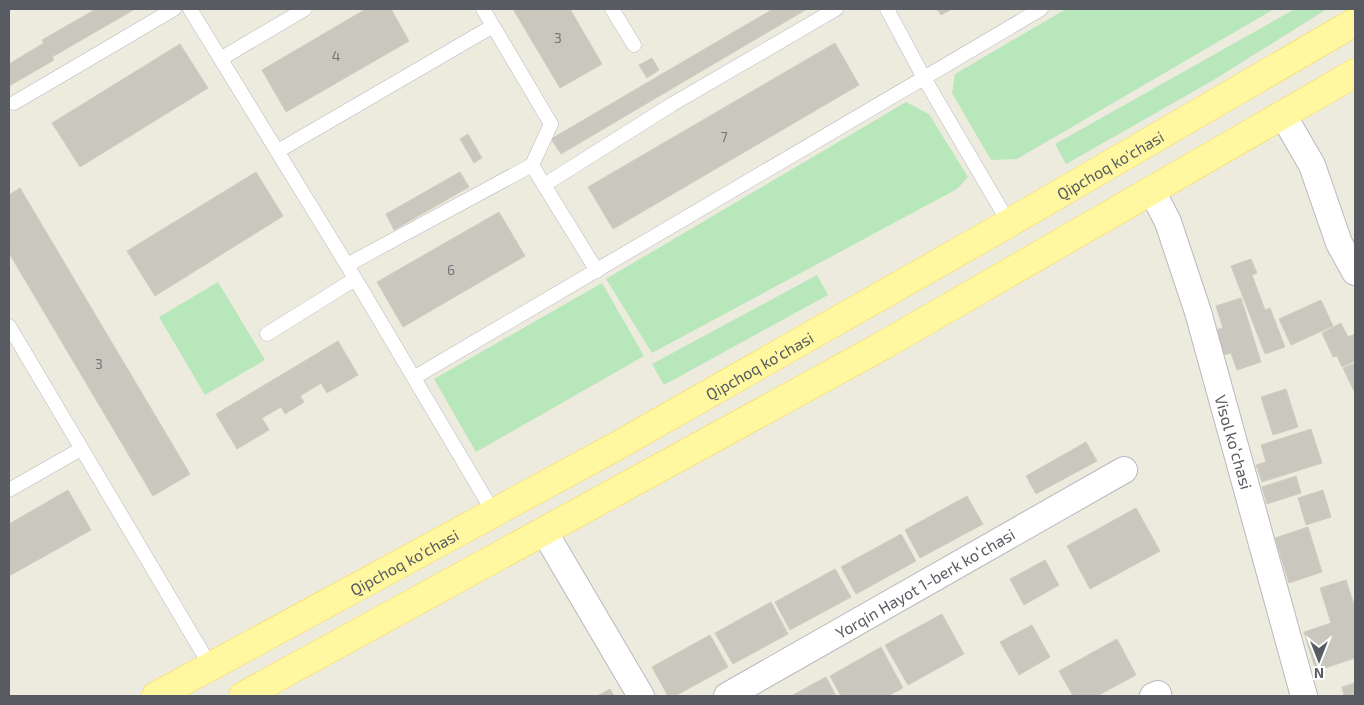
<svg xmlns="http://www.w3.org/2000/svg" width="1364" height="705" viewBox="0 0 1364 705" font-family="'Exo 2',sans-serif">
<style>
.green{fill:#b8e7bc}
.building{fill:#c9c7be;stroke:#d1cdbd}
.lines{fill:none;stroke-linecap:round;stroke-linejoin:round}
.lane-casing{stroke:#b7b9bf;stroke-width:15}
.street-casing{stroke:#b7b9bf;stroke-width:28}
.primary-casing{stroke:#fbd849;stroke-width:29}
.lane{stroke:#fff;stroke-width:14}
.street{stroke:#fff;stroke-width:26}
.primary{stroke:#fff8a1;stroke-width:28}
.labels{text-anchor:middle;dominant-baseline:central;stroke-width:4;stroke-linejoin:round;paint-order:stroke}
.number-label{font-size:14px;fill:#747678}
.street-label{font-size:16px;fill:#585b61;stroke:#fff}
</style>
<rect width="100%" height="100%" fill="#edebde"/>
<!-- green -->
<path class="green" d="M1066,9H1274L1017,159L991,160L952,93L955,74Z
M1295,9H1327L1212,81L1066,164L1055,144Z
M906,102L929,114L968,177L957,189L652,353L606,279Z
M817,275L828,295L664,385L652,364Z
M218,282L265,360L205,395L159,317Z
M602,283L644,356L476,452L434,379Z"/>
<!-- building -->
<path class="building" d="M96,9H135L52,57L54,60L9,86V64L44,43L42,40Z
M366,9H391L409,41L286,112L262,70Z
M513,9H570L602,64L560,88Z
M773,9H807L561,154L551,139Z
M937,9H952L941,15Z
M835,43L859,85L613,229L588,187Z
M180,44L208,88L80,167L52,123Z
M652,58L659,70L647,78L639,65Z
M468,134L482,158L474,163L460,139Z
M256,172L283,216L155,296L127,251Z
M460,172L469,187L394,230L386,214Z
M20,188L190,474L153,496L9,253V195Z
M499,212L525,256L403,327L377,282Z
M1251,259L1257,273L1252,275L1265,310L1270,308L1285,347L1265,354L1231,266Z
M1241,298L1261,362L1237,370L1231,353L1220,356L1212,331L1223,328L1216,306Z
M1321,300L1333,326L1291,345L1279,319Z
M1341,323L1348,337L1355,334V361L1342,367L1337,356L1333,357L1322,333Z
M338,341L358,375L327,393L321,383L300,396L304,402L285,414L281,407L262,418L269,430L237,449L216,414Z
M1355,363V393L1343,368Z
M1286,389L1298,427L1273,435L1261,397Z
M1311,429L1322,463L1262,482L1256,465L1266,462L1261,445Z
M1086,442L1097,461L1036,494L1026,476Z
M1296,476L1301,493L1267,504L1262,487Z
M68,490L91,530L9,576V524Z
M1323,490L1331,517L1306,525L1298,498Z
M967,496L983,524L920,558L905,530Z
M1136,508L1160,551L1090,589L1067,546Z
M1308,527L1322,572L1289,583L1275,538Z
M901,534L916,561L856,594L841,567Z
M1045,560L1059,585L1024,605L1010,579Z
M835,569L851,597L790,630L775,602Z
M1346,580L1355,608V658L1316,671L1304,632L1331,623L1320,588Z
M771,602L788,634L733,664L715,633Z
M942,614L964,654L908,685L885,645Z
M1032,625L1050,657L1019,675L1000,642Z
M710,635L728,667L675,696H668L652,667Z
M1117,639L1136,675L1097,696H1073L1059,671Z
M881,647L903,688L888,696H841L830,676Z
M826,677L836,696H791Z
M1355,683V696H1344L1342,687Z
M610,689L614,696H597Z"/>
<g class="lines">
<!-- lane casing -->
<g class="lane-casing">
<path id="lane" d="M190,9L347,265
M483,9L551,124L532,165
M612,9L634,45
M887,9L924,78L1009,223
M222,58L305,9
M14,103L174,9
M278,151L493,26
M544,185L597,271
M9,326L211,667
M267,334L355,279
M415,377L1041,9
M9,490L81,449
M494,513L347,265L532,165L544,185L671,105L836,9"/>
</g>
<!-- street casing -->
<g class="street-casing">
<path id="street" d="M1283,115L1312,165L1339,243L1355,272
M1152,191L1168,222L1198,312L1304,696
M544,531L641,696
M727,696L1124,470
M1153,696L1158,694"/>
</g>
<!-- primary casing -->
<g class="primary-casing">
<g id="primary">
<path id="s1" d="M156,696L615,447L1009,223L1355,22"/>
<path d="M243,696L882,346L1355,73"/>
</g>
</g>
<!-- lane -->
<use href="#lane" class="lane"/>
<!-- street -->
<use href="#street" class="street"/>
<!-- primary -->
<use href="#primary" class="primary"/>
</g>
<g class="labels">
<!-- number labels -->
<g class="number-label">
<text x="558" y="37">3</text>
<text x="336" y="55">4</text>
<text x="724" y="136">7</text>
<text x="451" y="269">6</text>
<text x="99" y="363">3</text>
</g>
<!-- street labels -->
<g class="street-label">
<text stroke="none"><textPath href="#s1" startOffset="1092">Qipchoq ko'chasi</textPath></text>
<text stroke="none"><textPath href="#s1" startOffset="688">Qipchoq ko'chasi</textPath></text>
<text transform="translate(1234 442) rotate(74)">Visol koʻchasi</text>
<text stroke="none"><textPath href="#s1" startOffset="282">Qipchoq ko'chasi</textPath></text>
<text transform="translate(925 583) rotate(-30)">Yorqin Hayot 1-berk koʻchasi</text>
</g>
</g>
<!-- border -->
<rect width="1364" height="705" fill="none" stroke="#585b61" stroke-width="20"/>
<!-- north arrow -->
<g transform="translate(1319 660) rotate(180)" stroke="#ffffff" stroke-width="4" paint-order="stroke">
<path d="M0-4L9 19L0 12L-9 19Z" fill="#585b61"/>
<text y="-8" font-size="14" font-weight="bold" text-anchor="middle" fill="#585b61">N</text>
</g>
</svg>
